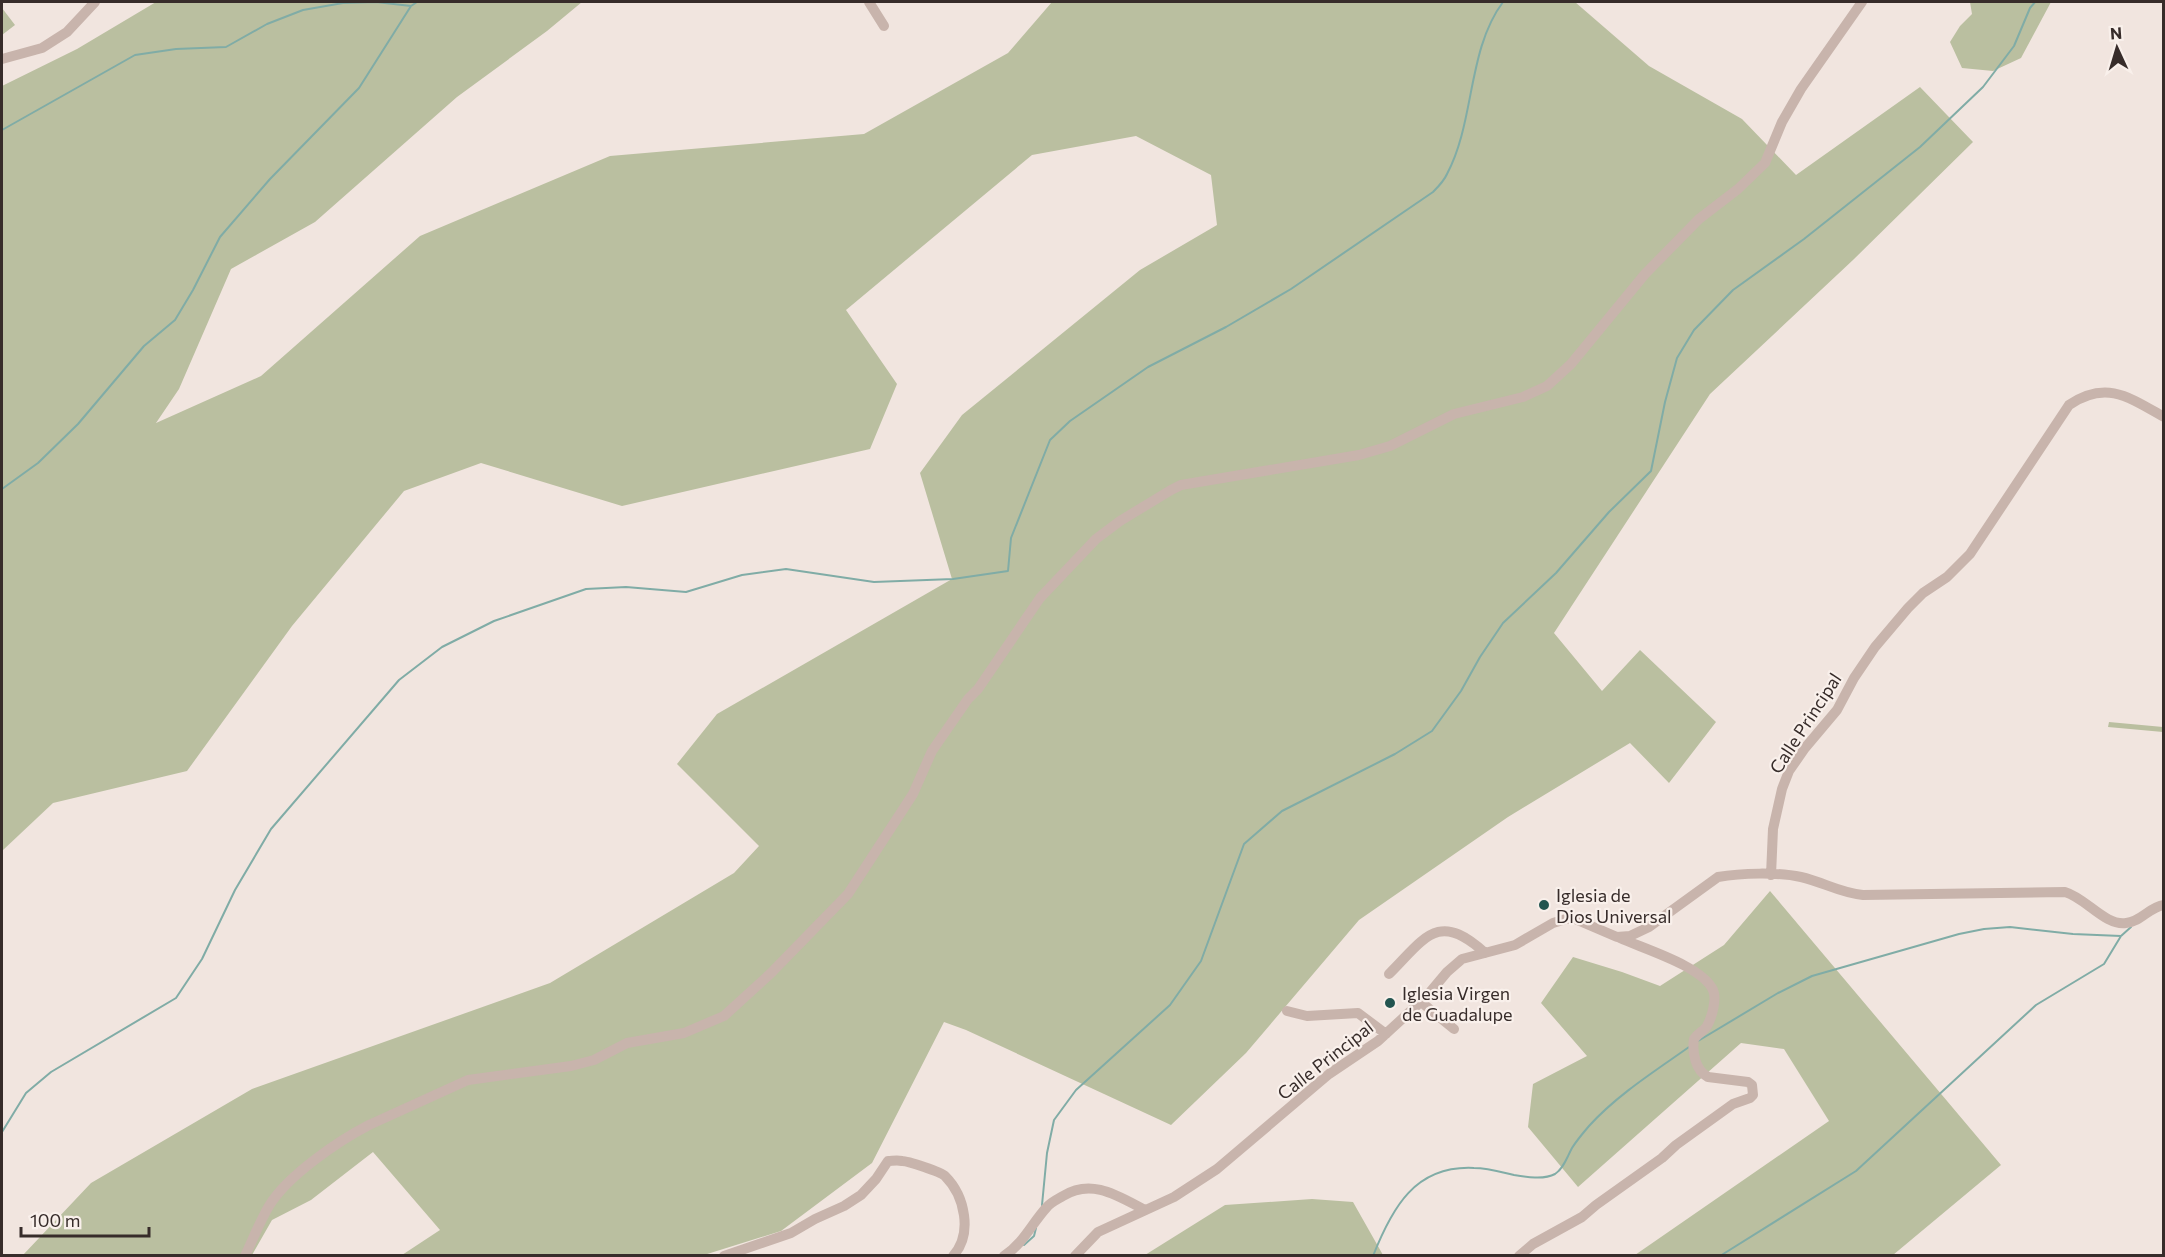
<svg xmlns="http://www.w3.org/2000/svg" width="2165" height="1257" viewBox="0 0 2165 1257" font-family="Commissioner,sans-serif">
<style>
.green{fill:#babfa0}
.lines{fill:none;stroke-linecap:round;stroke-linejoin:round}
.stream{stroke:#80aca6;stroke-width:2}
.minor{stroke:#c8b4ac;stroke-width:10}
.poi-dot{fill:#235550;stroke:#f9f0eb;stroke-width:2}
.labels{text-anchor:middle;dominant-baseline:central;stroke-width:4.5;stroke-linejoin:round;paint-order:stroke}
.street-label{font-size:18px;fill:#372c2a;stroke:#f9f0eb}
.poi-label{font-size:18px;fill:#372c2a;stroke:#f9f0eb;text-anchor:start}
</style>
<rect width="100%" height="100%" fill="#f1e5df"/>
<!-- green -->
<path class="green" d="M156,2H582L547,31L457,97L315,222L231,269L179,389L156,423L261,376L420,236L610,156L864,134L1008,53L1052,2H1575L1649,66L1742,119L1796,175L1920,87L1973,142L1853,260L1710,394L1554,633L1602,691L1640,650L1716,722L1669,783L1630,743L1508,817L1359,920L1246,1053L1171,1125L966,1030L944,1022L872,1163L781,1231L704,1255H402L440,1230L373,1152L311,1200L272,1220L252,1255H23L91,1183L252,1089L550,983L734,873L759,846L677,764L717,714L952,579L920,473L962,415L1140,270L1217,225L1211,175L1136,136L1032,155L846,310L897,384L870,449L622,506L481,463L404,491L292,626L187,771L53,803L2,851V86L77,49Z
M1970,2H2051L2021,58L1993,71L1962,68L1950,42L1960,26L1972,14Z
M2,8L15,25L2,35Z
M2109,722L2163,727V732L2108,727Z
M1770,891L2001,1165L1893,1255H1635L1829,1121L1784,1049L1741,1043L1578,1187L1528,1127L1533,1084L1587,1056L1541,1003L1573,957L1622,972L1660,986L1724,945Z
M1312,1199L1353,1202L1383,1255H1145L1225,1205Z"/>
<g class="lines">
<!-- stream -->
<path class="stream" d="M2,130L135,55L176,49L226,47L267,24L303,10L343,3L376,2L411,6
M2,489L38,463L78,424L144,346L175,320L193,290L220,237L270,179L359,88L411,6L417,2
M1698,1041L1778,993L1812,976L1959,934L1984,929L2010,927L2073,934L2121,936
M2,1132L26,1093L51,1072L176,998L202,959L235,890L271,829L399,680L442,647L494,621L586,589L626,587L686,592L742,575L786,569L874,582L953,579L1008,571L1011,538L1050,440L1070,421L1148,367L1226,327L1291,289L1433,192C1438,187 1444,181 1447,174C1475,122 1467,50 1503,2
M1042,1205L1047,1153L1054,1120L1076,1090L1170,1005L1201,961L1244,844L1282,811L1395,754L1432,731L1461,691L1480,657L1503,623L1556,573L1609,512L1651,471L1665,402L1677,358L1694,330L1733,290L1804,239L1920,147L1983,87L2014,46L2030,8L2035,2
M1024,1245L1034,1236L1036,1228
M1373,1256C1392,1208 1415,1165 1474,1168C1488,1168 1501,1172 1514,1175C1526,1177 1544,1180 1555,1174C1564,1168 1567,1157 1572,1148C1577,1140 1583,1133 1589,1126C1617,1095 1655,1071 1689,1047
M1720,1256L1856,1171L2036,1005L2104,964L2121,936L2131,927"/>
<!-- minor -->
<path class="minor" d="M869,2L884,26
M2,59L42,48L67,32L95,2
M1771,875L1773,829L1782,789L1789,771L1805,748L1837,710L1854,678L1875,647L1908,608L1923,593L1947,577L1970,554L2069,405C2106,380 2129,397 2164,417
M1389,974C1425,938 1438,910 1485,953
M1421,1002L1454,1029
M1287,1011L1307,1016L1358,1013L1386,1034
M245,1256C253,1239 260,1221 269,1206C287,1176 338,1141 369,1125L468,1080L571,1066L594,1060L627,1043L684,1033L724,1016L771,973L848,894L913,794L932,751L968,699L978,689L1040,598L1096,539L1120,521L1171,490L1181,485L1359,455L1390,446L1454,414L1523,397L1547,386L1571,364L1645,274L1699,219L1738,189L1765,163L1782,122L1801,89L1862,2
M724,1256L791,1233L815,1219L844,1206L861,1195L876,1179L888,1161C892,1161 897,1160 902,1161C908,1161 941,1172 945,1176C965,1196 973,1234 953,1256
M1004,1256C1024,1243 1032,1223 1047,1207C1051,1202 1058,1199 1063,1196C1092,1178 1118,1196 1145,1210
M1075,1256L1098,1232L1174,1197L1217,1169L1329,1074L1378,1041L1426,997L1447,972L1462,959L1515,945L1553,923L1566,919H1575L1617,937L1630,936L1649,927L1718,877C1741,873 1778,872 1801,877C1823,882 1840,893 1863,895L2065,892C2086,898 2105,926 2126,923C2141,922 2149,907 2164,905
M1519,1256L1533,1244L1582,1217L1596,1205L1662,1158L1676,1145L1733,1104L1750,1098L1753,1095L1752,1085L1748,1082L1708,1077C1695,1070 1692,1052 1694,1039C1698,1033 1704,1031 1707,1026C1712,1017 1717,999 1713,990C1702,966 1644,949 1620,938"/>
</g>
<!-- markers -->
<g class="poi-dot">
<circle cx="1544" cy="905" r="6"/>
<circle cx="1390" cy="1003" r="6"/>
</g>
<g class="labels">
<!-- street labels -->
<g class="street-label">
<text transform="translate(1805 723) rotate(-57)">Calle Principal</text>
<text transform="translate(1325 1060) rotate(-38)">Calle Principal</text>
</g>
<!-- poi labels -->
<g class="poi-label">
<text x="1556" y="895">Iglesia de<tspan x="1556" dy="21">Dios Universal</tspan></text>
<text x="1402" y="993">Iglesia Virgen<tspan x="1402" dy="21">de Guadalupe</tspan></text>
</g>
</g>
<!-- border -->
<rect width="2165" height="1257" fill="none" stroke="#372c2a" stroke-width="6"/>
<!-- north arrow -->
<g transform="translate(2117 48) rotate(356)" stroke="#f9f0eb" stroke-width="4.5" paint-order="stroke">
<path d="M0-4.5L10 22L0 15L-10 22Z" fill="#372c2a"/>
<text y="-9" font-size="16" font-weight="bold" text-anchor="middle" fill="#372c2a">N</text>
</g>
<!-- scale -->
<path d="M21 1227v9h128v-9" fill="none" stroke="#372c2a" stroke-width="3"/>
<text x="30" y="1227" font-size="18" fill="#372c2a" stroke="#f9f0eb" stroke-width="4.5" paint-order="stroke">100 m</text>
</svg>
